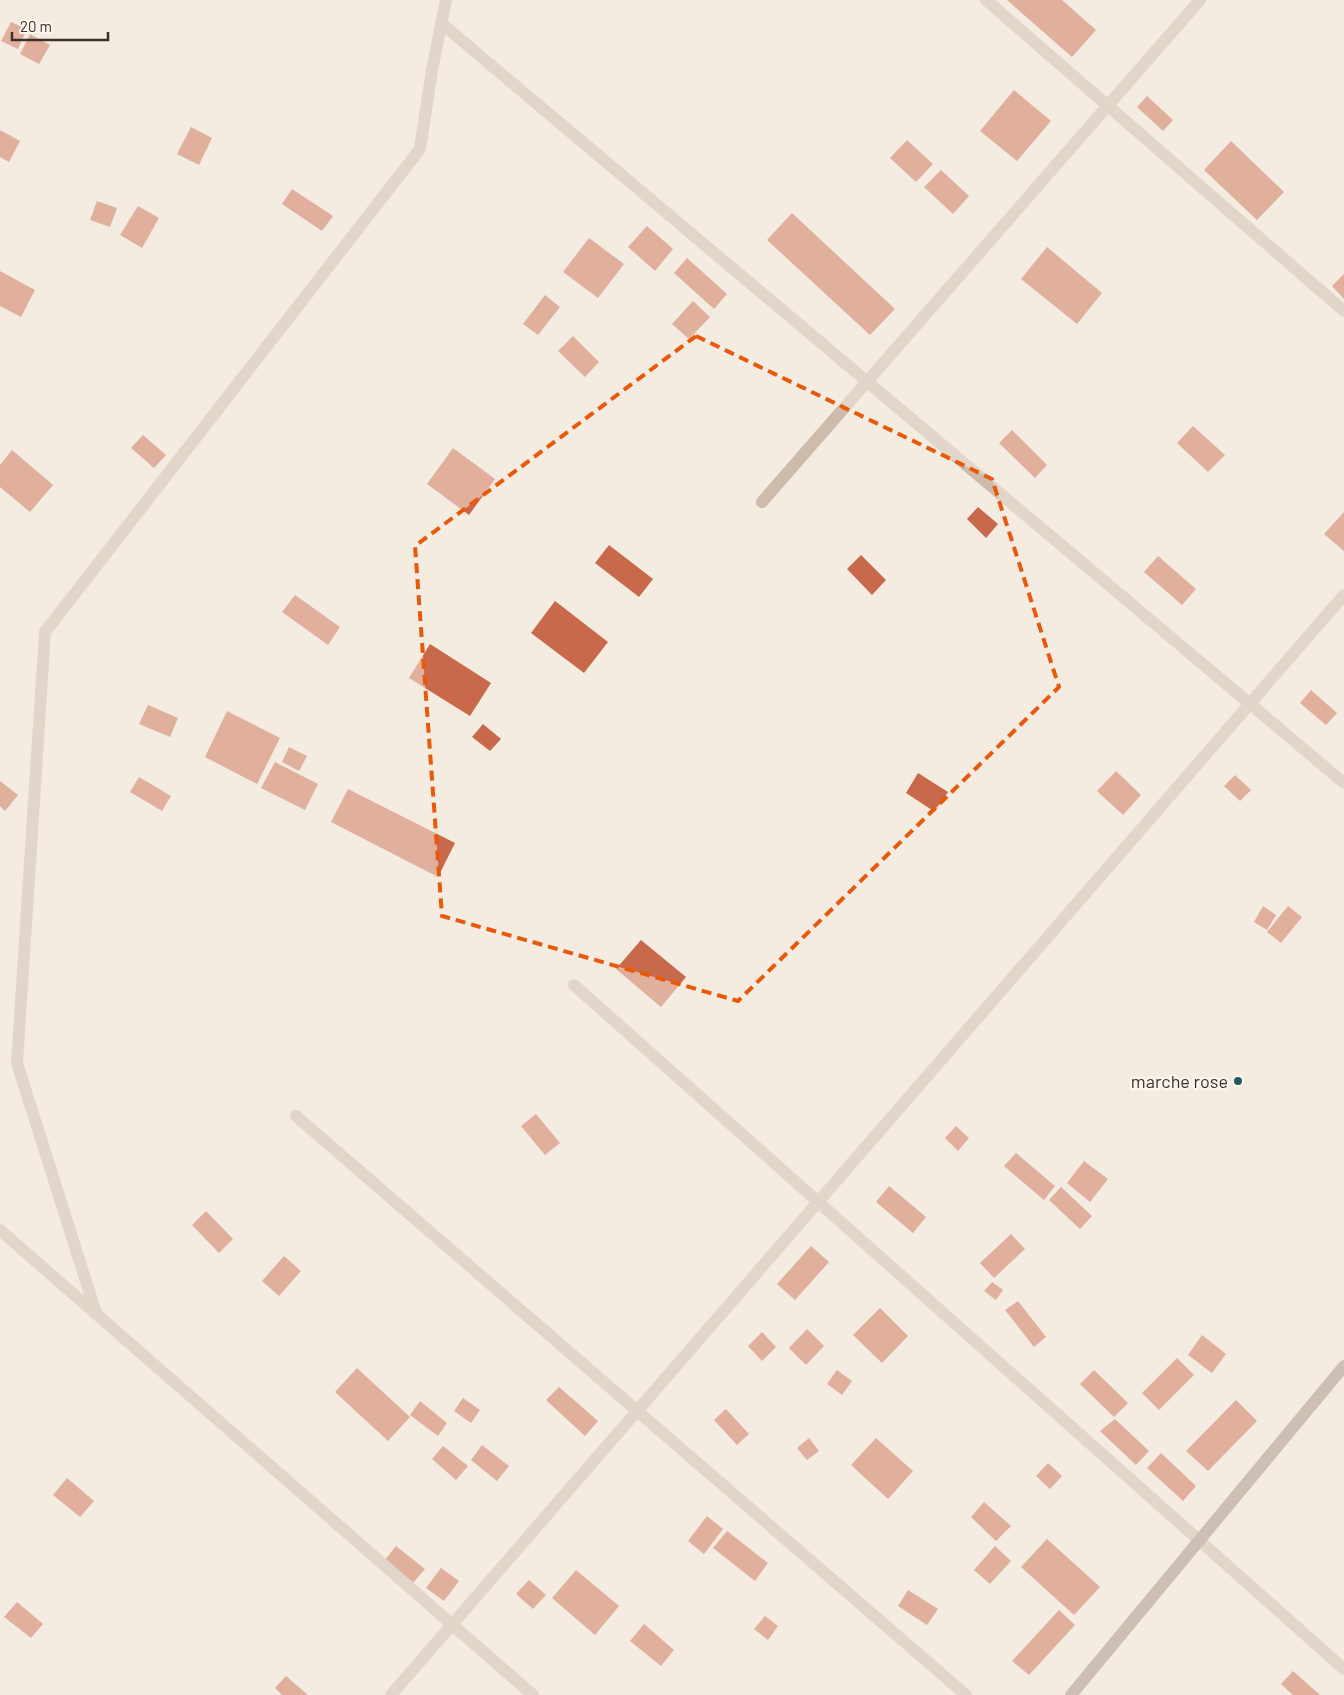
<svg xmlns="http://www.w3.org/2000/svg" width="1344" height="1695" viewBox="0 0 1344 1695" font-family="Barlow,sans-serif">
<style>
.building{fill:#c8694b}
.lines{fill:none;stroke-linecap:round;stroke-linejoin:round}
.street{stroke:#cdbbac;stroke-width:12}
.secondary{stroke:#a18a7d;stroke-width:12}
.marked{fill:none;stroke:#e8590c;stroke-width:4;stroke-dasharray:10 6;stroke-linejoin:round}
.poi-dot{fill:#1f5a5e;stroke:#fbf5ee;stroke-width:2}
.labels{text-anchor:middle;dominant-baseline:central;stroke-width:5;stroke-linejoin:round;paint-order:stroke}
.poi-label{font-size:18px;fill:#3b302b;stroke:#fbf5ee;text-anchor:end}
</style>
<rect width="100%" height="100%" fill="#f4ebe1"/>
<!-- building -->
<path class="building" d="M1007,0H1062L1096,30L1072,57Z
M11,22L27,29L18,49L1,41Z
M30,34L50,45L39,64L20,54Z
M1014,90L1051,121L1017,161L980,131Z
M1147,96L1173,120L1163,131L1137,107Z
M191,127L212,138L199,165L177,154Z
M0,130L20,141L9,162L0,157Z
M907,140L933,164L916,182L890,158Z
M1231,141L1284,192L1257,220L1204,170Z
M941,170L969,196L953,214L924,187Z
M292,189L333,216L322,231L282,204Z
M97,201L117,208L110,227L90,220Z
M138,206L159,218L142,248L120,235Z
M792,213L895,309L870,335L767,240Z
M647,226L673,249L655,271L628,247Z
M589,238L624,264L598,298L563,272Z
M1047,247L1102,293L1077,324L1021,279Z
M687,258L727,294L714,309L674,273Z
M0,271L35,290L21,317L0,306Z
M1344,274V299L1332,286Z
M545,295L560,307L538,335L523,324Z
M693,301L710,317L689,339L672,324Z
M573,336L599,362L585,377L558,351Z
M1193,426L1225,455L1208,472L1177,443Z
M1012,430L1047,465L1035,478L999,443Z
M143,435L166,455L154,468L131,448Z
M453,448L495,479L469,515L427,484Z
M12,450L53,485L30,512L0,487V465Z
M978,507L998,524L986,538L967,519Z
M1344,512V551L1324,534Z
M609,545L653,579L639,597L595,563Z
M861,555L886,580L872,595L847,569Z
M1158,556L1196,589L1182,605L1144,572Z
M295,595L340,627L328,645L282,612Z
M555,601L608,642L584,673L531,633Z
M430,644L491,683L470,716L409,678Z
M1311,690L1337,713L1326,725L1300,703Z
M148,705L178,718L170,737L139,724Z
M227,711L280,738L257,784L205,757Z
M483,724L501,739L490,751L472,737Z
M289,747L307,756L299,771L282,762Z
M275,762L318,784L305,810L261,788Z
M1116,771L1141,795L1123,815L1097,791Z
M918,773L948,792L935,812L906,793Z
M1235,775L1251,790L1240,801L1224,786Z
M139,777L171,796L162,811L130,792Z
M0,781L18,795L5,811L0,806Z
M348,789L455,843L438,877L331,822Z
M1263,906L1276,915L1267,930L1254,922Z
M1288,906L1302,917L1281,943L1267,932Z
M641,940L686,977L661,1007L616,969Z
M536,1114L560,1143L545,1155L521,1126Z
M956,1126L969,1138L958,1151L945,1138Z
M1016,1153L1055,1186L1044,1200L1004,1166Z
M1084,1161L1108,1179L1090,1202L1067,1183Z
M889,1186L926,1217L913,1233L876,1202Z
M1061,1187L1092,1216L1080,1229L1049,1200Z
M206,1211L233,1239L219,1253L192,1225Z
M1011,1234L1025,1249L994,1278L980,1263Z
M811,1246L829,1262L795,1300L777,1284Z
M284,1256L301,1271L279,1296L262,1281Z
M992,1282L1003,1290L996,1300L984,1291Z
M1018,1301L1046,1337L1034,1347L1005,1310Z
M880,1308L908,1336L882,1363L853,1335Z
M807,1329L824,1346L806,1365L789,1348Z
M762,1332L776,1347L762,1361L748,1346Z
M1202,1335L1226,1354L1212,1373L1188,1355Z
M1177,1358L1194,1375L1159,1410L1142,1393Z
M357,1368L410,1417L388,1441L335,1392Z
M837,1370L852,1381L842,1395L827,1384Z
M1094,1370L1128,1403L1114,1417L1080,1384Z
M559,1387L598,1421L585,1436L546,1400Z
M463,1398L480,1410L471,1423L454,1411Z
M1236,1400L1257,1421L1208,1471L1186,1451Z
M420,1401L447,1423L438,1436L410,1415Z
M726,1409L749,1434L737,1445L714,1420Z
M1115,1419L1149,1451L1136,1465L1100,1431Z
M809,1438L819,1451L807,1460L797,1448Z
M876,1438L913,1471L888,1499L851,1465Z
M482,1445L509,1466L497,1481L471,1460Z
M443,1446L468,1466L456,1480L432,1459Z
M1161,1453L1196,1486L1183,1501L1147,1468Z
M1048,1463L1062,1476L1050,1489L1036,1476Z
M67,1478L94,1501L80,1517L53,1495Z
M984,1502L1011,1526L996,1541L971,1517Z
M707,1516L723,1529L704,1554L688,1541Z
M727,1531L768,1563L755,1581L713,1548Z
M1047,1539L1100,1587L1074,1615L1021,1567Z
M396,1546L425,1569L412,1584L384,1561Z
M995,1546L1011,1561L990,1584L974,1570Z
M441,1568L459,1581L444,1601L426,1588Z
M576,1570L619,1606L595,1635L552,1598Z
M529,1580L546,1595L533,1609L516,1594Z
M908,1590L938,1609L927,1625L898,1606Z
M17,1602L43,1624L31,1638L4,1617Z
M1059,1610L1075,1625L1029,1675L1012,1661Z
M765,1616L778,1626L768,1640L754,1629Z
M644,1624L674,1650L661,1666L630,1641Z
M1293,1671L1320,1695H1293L1281,1684Z
M286,1676L308,1695H282L275,1688Z"/>
<g class="lines">
<!-- street -->
<path class="street" d="M986,0L1344,311
M441,23L1344,783
M762,502L1200,0
M574,985L1344,1669
M296,1116L966,1695
M0,1230L533,1695
M96,1313L17,1063L45,632L420,149L432,70L446,0
M391,1695L1344,595"/>
<!-- secondary -->
<path class="secondary" d="M1071,1695L1344,1366"/>
</g>
<!-- marked area -->
<path d="M0 0H1344V1695H0ZM696,336L992,479L1059,687L738,1001L442,916L415,546Z" fill="#f4ebe1" fill-opacity=".55" fill-rule="evenodd"/>
<path class="marked" d="M696,336L992,479L1059,687L738,1001L442,916L415,546Z"/>
<!-- markers -->
<circle class="poi-dot" cx="1238" cy="1081" r="5"/>
<g class="labels">
<!-- poi labels -->
<g class="poi-label">
<text x="1228" y="1081">marche rose</text>
</g>
</g>
<!-- scale -->
<path d="M12 32v8h96v-8" fill="none" stroke="#3b302b" stroke-width="2.5"/>
<text x="20" y="32" font-size="15" fill="#3b302b" stroke="#fbf5ee" stroke-width="4" paint-order="stroke">20 m</text>
</svg>
